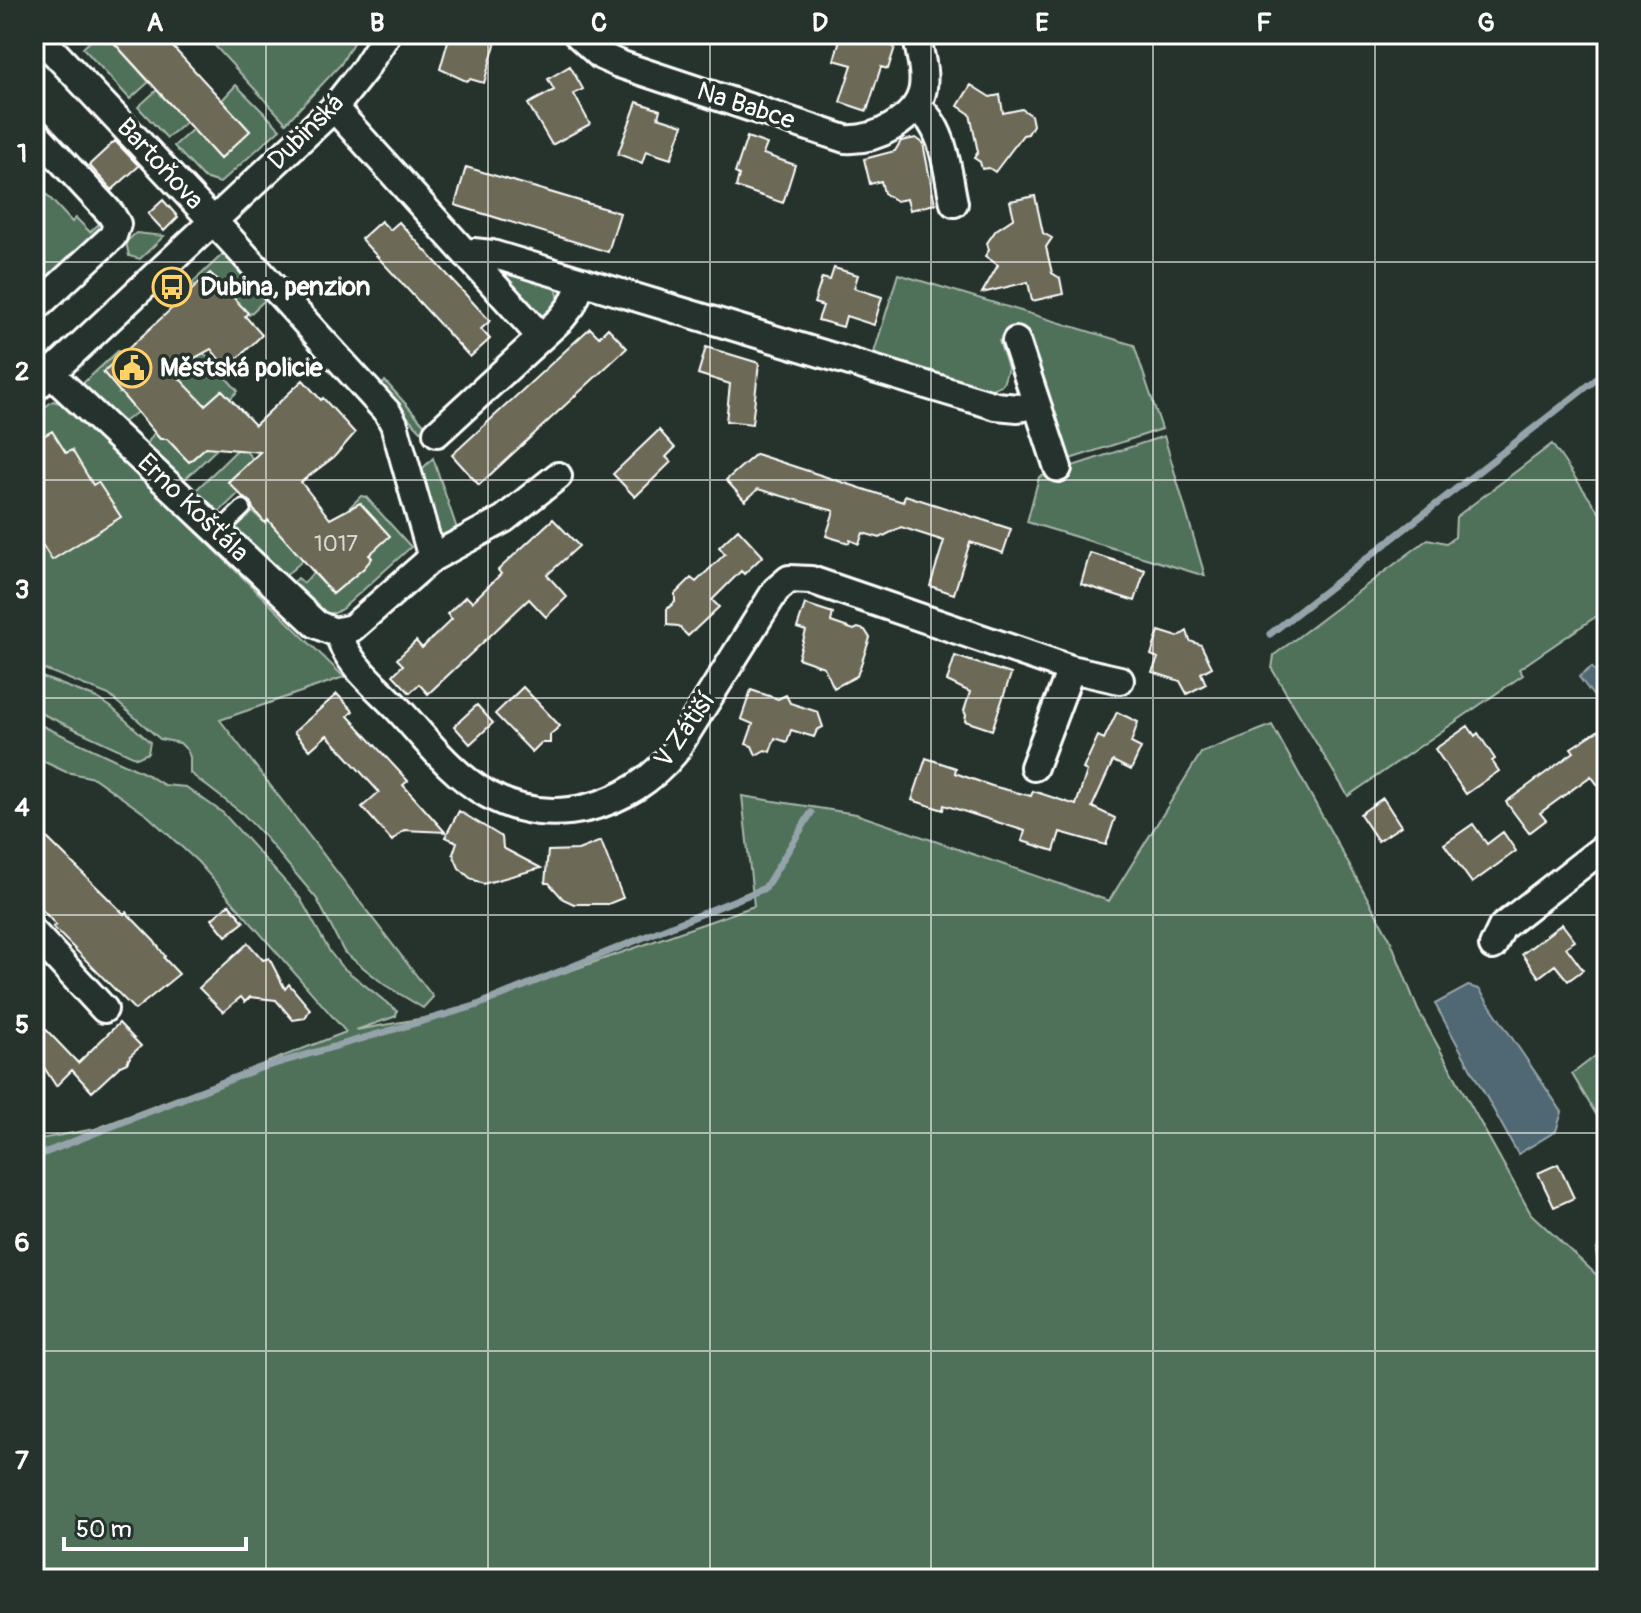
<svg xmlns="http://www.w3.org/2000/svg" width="1641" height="1613" viewBox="0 0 1641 1613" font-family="Pangolin,sans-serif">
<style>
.green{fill:#50715a;stroke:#a8b8ac;stroke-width:2}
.water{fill:#4f6873;stroke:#95a4ab;stroke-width:2}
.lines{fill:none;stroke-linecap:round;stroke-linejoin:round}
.stream{stroke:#95a4ab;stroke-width:7}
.building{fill:#6c6b56;stroke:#fff;stroke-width:2}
.lane-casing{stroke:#fff;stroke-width:20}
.street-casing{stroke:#fff;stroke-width:32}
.lane{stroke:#26332d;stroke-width:14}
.street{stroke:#26332d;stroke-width:26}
.grid{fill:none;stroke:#fff;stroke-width:2;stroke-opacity:0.55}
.labels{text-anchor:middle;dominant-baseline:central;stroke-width:7;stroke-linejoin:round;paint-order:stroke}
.number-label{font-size:22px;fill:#dadad5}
.street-label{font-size:26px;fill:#fff;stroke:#26332d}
.poi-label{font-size:26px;font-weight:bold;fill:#fff;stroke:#26332d;text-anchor:start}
.neatline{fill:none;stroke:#fff;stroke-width:3}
.grid-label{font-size:26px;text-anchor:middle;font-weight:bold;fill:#fff}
</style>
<rect width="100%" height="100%" fill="#26332d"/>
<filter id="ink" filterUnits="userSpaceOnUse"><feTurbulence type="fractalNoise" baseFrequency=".0125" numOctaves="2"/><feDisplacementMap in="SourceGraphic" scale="16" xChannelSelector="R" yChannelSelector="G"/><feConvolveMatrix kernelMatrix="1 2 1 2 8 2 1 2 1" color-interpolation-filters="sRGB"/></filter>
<g filter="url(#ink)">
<!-- green -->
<path class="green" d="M98,34H106L149,82L130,99L83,48Z
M204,34H358L341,64L286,123Z
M236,85L280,129L220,183L204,178L174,146L193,129L220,159L250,131L222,100Z
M157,90L186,122L167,138L138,107Z
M34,181L72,222L76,218L90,232L101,222L103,230L34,301Z
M136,233L164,236L140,259L129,256L126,242Z
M225,252L267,298L249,315L229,295L231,293L209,274L195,286L192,283Z
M488,265L556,287L560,303L546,318H541Z
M898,274L1134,345L1162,429L1070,459L1028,332L999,341L1008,368L1003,384L990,390L873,356Z
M199,348L238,391L230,399L200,410L174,379Z
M118,351L122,355L124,389L120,393L124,392L129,403L139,411L122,423L80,386Z
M385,381L440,442L435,446L380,388Z
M53,401L67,405L344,677L220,720L433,997L423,1008L385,985L344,952L317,899L264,836L243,814L190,773V757L187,750L180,743L160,739L109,695L34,665V415Z
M244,423L182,482L145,447L154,433L160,439H167L185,458L193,459L206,447Z
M1164,436L1205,576L1027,522L1039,477Z
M1552,444L1607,524V609L1519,669L1523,675L1348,796L1272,669L1274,655L1428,539L1446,543L1455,537L1456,517Z
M241,446L253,459L228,482L241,491L216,515L193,493Z
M433,458L457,529L435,537L417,474Z
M361,496L366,497L411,547L343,608L335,613H323L291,584L298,578L304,583L313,573L333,593L349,573L354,577L352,574L372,558L347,510Z
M253,512L264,522L268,520L302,557V561L283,578L235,532V528Z
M34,674L97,698L111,707L150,742L148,753L137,758L34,710Z
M34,722L146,774L164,785L186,787L223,813L300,898L330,952L341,966L397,1011L396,1016L391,1018L356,1030L447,1014L754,906L742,796L856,814L1109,901L1201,753L1272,725L1390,939L1418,1010L1531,1214L1601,1279L1596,1252L1607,1220V1579H34V1140L95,1129L346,1032L198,862L148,816L94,778L66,772L34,757Z
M1607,1047V1145L1600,1121L1572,1074Z"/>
<!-- water -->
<path class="water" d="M1592,667L1607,687V690L1595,698L1579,677Z
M1468,986L1479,989L1562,1112L1556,1131L1518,1154L1435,1004Z"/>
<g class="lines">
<!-- stream -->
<path class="stream" d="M1270,634L1607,371
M34,1157L257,1069L475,1006L765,888L811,813"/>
</g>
<!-- building -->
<path class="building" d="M106,34H161L250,131L220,159Z
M450,34H474L496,41L484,83L470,79L466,81L440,69Z
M841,36L863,43L864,37L895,47L888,69L881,67L867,111L840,102L852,65L834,60Z
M570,66L583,89L574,94L590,124L552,145L528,104L554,90L548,79Z
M971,85L990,97L1000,95L1003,113L1022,109L1031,115L1033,125L1028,134L1023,135L995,172L989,168L982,169L980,162L974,158L978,152L970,114L958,106Z
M637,102L660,110L658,117L683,125L671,159L646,151L642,163L618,154Z
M747,137L767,144L763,154L795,165L783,203L736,187L739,175L735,173Z
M916,138L923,143L935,204L910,210L907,199L896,201L884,193L881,181L870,184L864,159L895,151L901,141Z
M115,141L139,166L112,190L89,165Z
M466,167L620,213L608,252L455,205Z
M1035,196L1043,233L1052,238L1046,247L1052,273L1060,278L1063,294L1032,301L1028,282L982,293L998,265L985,256L989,250L987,243L996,230L1014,218L1010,201Z
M163,200L178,217L164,231L148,214Z
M381,221L390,230L399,222L490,321L481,329L490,339L470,357L361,239Z
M834,268L858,275L854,288L882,297L874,325L846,316L843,327L818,320L823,306L814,303L822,278L830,280Z
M210,273L232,293L230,294L248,313L245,316L262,335L227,369L211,349L191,360L179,378L205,405L222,390L255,425L303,380L321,400L323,398L355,433L334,457L301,482L330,519L360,503L390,536L369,555L372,558L364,568L333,594L268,520L265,523L253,509L251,502L244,498L228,482L260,452L206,447L189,462L167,439H160L103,372Z
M590,328L599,337L608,328L627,348L479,485L452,455Z
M706,347L759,363L752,424L726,421L730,384L698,374Z
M659,430L675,448L666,457L671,462L635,497L613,474Z
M52,431L66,453L72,450L93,485L98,482L121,517L52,560L34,532V442Z
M756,454L903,502L905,495L1011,529L1003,553L970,542L954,594L930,586L944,541L901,527L880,538L863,533L859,544L850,540L849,543L826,536L834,511L758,489L745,501L726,480Z
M553,519L579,546L547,575L567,597L546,617L529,599L428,694L419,684L410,693L393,675L403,665L397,659L416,641L422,648L452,619L447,614L466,596L472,602L501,574L498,570Z
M738,529L763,556L744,574L741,571L712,600L719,607L688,636L678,626L667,625V609L675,602V594L691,578L696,582L725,554L719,547Z
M1090,553L1145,570L1135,601L1081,584Z
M805,604L833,613L831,622L854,630L858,628L865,630L870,638L857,676L834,688L824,667L798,658L806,631L797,628Z
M1159,631L1178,637L1187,631L1190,641L1201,645L1212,667L1201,673L1206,684L1187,694L1180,681L1152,672L1158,658L1151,655Z
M955,656L1011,674L992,730L965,721L966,715L964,711L970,692L947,681Z
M523,687L560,726L550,735V743H541L532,752L495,714Z
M751,690L778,699L786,695L790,703L818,712L823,727L817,730L814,737L791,730L787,742L775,738L770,752L765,750L756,755L752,746L746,744L753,724L741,719Z
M337,694L353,711L348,716L408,781L403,785L445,832L404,830L392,841L362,807L379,792L327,735L310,750L294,732Z
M477,705L493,723L470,744L454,726Z
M1117,712L1138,722L1131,743L1141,748L1131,770L1113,761L1092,807L1115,818L1106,845L1060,832L1054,851L1022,841L1025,831L944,805L943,810L912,800L926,758L956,768L955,773L992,786L1031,796L1033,791L1076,805L1087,771L1083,769L1098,736L1104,739Z
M1468,726L1475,736L1478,733L1495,759L1492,761L1499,771L1466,794L1435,749Z
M1599,730L1607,741V797L1591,776L1540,813L1546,820L1529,833L1506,802L1574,752L1571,748Z
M1383,798L1401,826L1378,841L1360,814Z
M459,811L502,837L503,848L541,868L483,884L470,878L459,868L453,854L457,842L445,837Z
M1473,824L1487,844L1503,832L1516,851L1472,883L1444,844Z
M34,825L124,914L126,912L154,941L165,956L164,958L179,974L135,1010L53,927L56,925L34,901Z
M601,841L623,898L608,904H574L563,899L549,883H545L548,851L578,850Z
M229,904L244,922L226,936L212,919Z
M1562,924L1575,941L1566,947L1583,970L1568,981L1555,965L1539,977L1522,954Z
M248,943L263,960L269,958L285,989L289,984L310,1009L305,1018L293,1020L276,1000L250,997L245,1002L241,997L223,1012L199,988Z
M34,1017L78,1063L119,1023L141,1046L131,1055L127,1063L120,1066L92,1092L72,1070L56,1086L34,1052Z
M1558,1164L1574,1198L1554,1207L1538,1173Z"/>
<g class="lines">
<!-- lane casing -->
<g class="lane-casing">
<path id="lane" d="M218,532L243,508"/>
</g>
<!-- street casing -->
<g class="street-casing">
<path id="street" d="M37,34L228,237L388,413L394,424L432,558
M577,34L601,56L619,64L845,139C863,140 877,136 892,127C934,102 925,76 916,34
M917,107C945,127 947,171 954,203
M334,108L541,337
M34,131L111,214L117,224L113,236L34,309
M467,254L473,252L492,254L996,406L1018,408L1037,405
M1016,341L1058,468
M51,374L316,624L334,632L352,628L432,558L504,519L558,476
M34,389L334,108L364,70L387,34
M437,433L561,319L572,305L583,281
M339,632C344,662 378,688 398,709C425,738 451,774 487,794C551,831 630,807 674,753L776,590L789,579L811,580L1071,669L1120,680
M1034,767L1071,669
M34,933L104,1009
M1493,946L1502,927L1607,845"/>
</g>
<!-- lane -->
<use href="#lane" class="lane"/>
<!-- street -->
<use href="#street" class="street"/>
</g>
</g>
<!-- grid -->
<path class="grid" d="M266,34V1579M488,34V1579M710,34V1579M931,34V1579M1153,34V1579M1375,34V1579M34,262H1607M34,480H1607M34,698H1607M34,915H1607M34,1133H1607M34,1351H1607"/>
<!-- icons -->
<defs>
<g id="bus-ring" transform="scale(2)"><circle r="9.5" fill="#26332d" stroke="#ffd166" stroke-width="1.5"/><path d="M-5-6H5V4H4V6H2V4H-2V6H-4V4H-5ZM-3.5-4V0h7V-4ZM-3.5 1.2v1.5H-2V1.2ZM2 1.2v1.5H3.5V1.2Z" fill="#ffd166"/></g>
<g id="civic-ring" transform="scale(2)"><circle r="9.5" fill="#26332d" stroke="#ffd166" stroke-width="1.5"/><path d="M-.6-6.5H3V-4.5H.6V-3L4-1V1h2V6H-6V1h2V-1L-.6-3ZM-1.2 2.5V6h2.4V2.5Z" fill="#ffd166"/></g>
</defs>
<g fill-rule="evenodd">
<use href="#bus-ring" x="172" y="287"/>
<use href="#civic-ring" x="132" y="368"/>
</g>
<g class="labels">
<!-- number labels -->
<g class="number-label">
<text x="336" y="544">1017</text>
</g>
<!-- street labels -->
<g class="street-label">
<text transform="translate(746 106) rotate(18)">Na Babce</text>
<text transform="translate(306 132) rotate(-45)">Dubinská</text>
<text transform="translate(160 164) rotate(47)">Bartoňova</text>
<text transform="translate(193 508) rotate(44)">Erno Košťála</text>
<text transform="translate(685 730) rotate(-55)">V Zátiší</text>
</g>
<!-- poi labels -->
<g class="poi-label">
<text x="200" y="287">Dubina, penzion</text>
<text x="160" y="368">Městská policie</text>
</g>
</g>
<!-- margin -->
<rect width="1641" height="1613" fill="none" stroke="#26332d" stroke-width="88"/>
<!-- scale -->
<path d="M64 1537v12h182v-12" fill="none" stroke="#ffffff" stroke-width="4"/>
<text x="76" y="1537" font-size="24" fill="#ffffff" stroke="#26332d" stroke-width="6" paint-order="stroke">50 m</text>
<rect x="44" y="44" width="1553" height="1525" class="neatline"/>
<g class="grid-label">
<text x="155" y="31">A</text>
<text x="377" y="31">B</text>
<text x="599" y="31">C</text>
<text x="820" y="31">D</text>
<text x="1042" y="31">E</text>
<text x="1264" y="31">F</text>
<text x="1486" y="31">G</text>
<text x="22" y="162">1</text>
<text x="22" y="380">2</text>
<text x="22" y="598">3</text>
<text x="22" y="816">4</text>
<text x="22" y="1033">5</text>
<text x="22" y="1251">6</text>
<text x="22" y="1469">7</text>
</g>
</svg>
